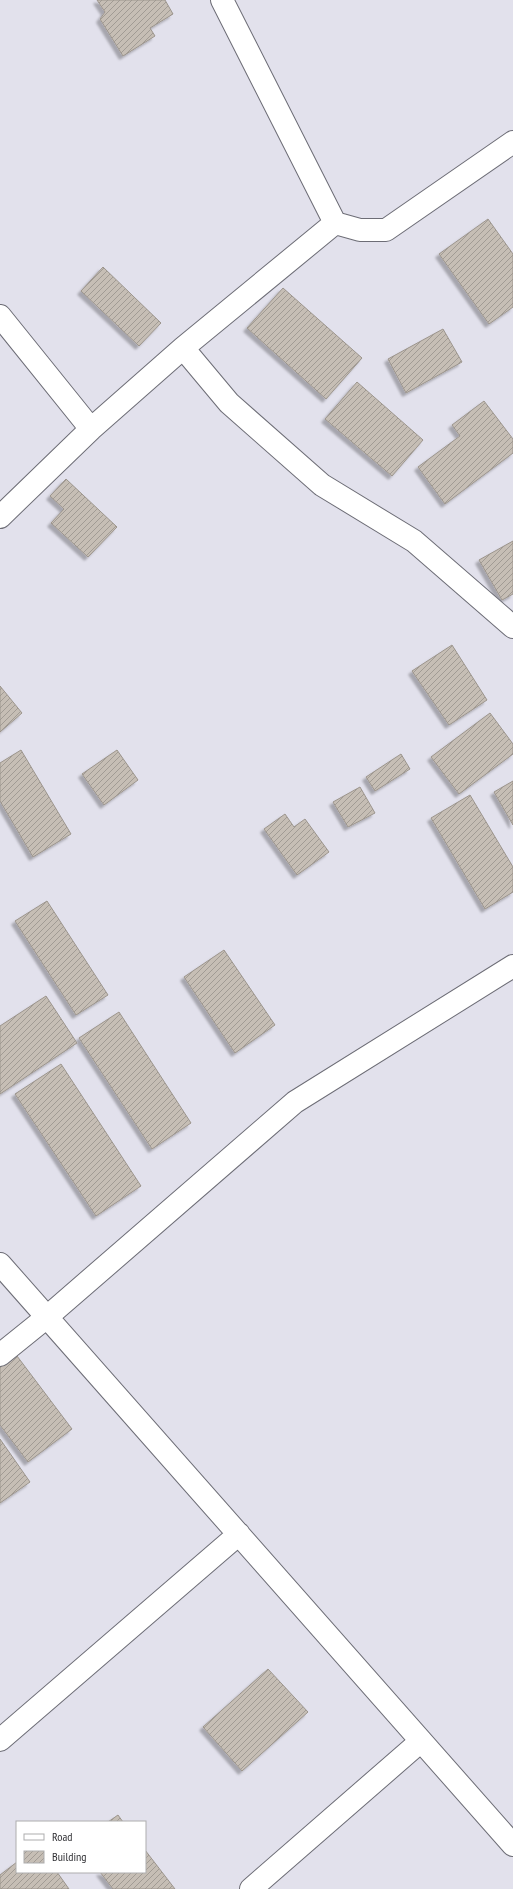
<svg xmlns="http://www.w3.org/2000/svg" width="513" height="1889" viewBox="0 0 513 1889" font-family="'PT Sans Narrow',sans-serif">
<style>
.building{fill:url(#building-hatch);stroke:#9c958d;filter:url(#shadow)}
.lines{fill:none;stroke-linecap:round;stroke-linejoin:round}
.minor-casing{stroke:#6d6d76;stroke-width:24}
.minor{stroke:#fff;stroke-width:22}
</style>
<defs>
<pattern id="building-hatch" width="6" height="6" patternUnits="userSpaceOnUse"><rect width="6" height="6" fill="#c6beb5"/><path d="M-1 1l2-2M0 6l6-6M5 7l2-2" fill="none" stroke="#a19b94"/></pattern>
<filter id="shadow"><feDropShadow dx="-3.5" dy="3.5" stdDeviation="1" flood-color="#0004"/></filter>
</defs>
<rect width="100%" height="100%" fill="#e2e1ec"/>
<!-- building -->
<path class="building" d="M97,0H165L173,14L150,28L155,36L123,56L100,19L105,12Z
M488,219L513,254V307L489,324L439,254Z
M103,267L161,323L139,346L81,291Z
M283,288L362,358L326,399L247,328Z
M443,329L462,362L406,393L388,359Z
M357,382L423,440L392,476L325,419Z
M484,401L513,439V453L445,504L418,467L460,436L452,425Z
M66,479L117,527L88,557L51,523L64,509L50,496Z
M513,541V594L502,600L479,560Z
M452,645L487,700L449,725L412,671Z
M0,686L22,713L0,732Z
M490,713L513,744V754L459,794L431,757Z
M21,750L71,834L33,857L0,801V763Z
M117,750L138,780L104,805L82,774Z
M401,754L410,769L375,791L366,777Z
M513,781V825L494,792Z
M360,787L375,813L348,827L333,802Z
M470,795L513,867V892L485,909L431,818Z
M285,814L294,827L305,819L329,852L297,875L264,829Z
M47,901L108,995L76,1015L15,921Z
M224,950L275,1025L235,1053L184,977Z
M46,996L77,1043L0,1094V1026Z
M119,1012L191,1123L152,1149L79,1038Z
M61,1064L141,1186L96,1216L15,1094Z
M14,1352L72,1429L28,1462L0,1425V1363Z
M0,1439L30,1482L0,1503Z
M268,1669L308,1712L242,1771L203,1727Z
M118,1815L123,1822H108Z
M145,1850L175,1889H113L100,1872H145Z
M17,1862V1872H57L69,1889H0V1875Z"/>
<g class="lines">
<!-- minor casing -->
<g class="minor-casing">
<path id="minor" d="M222,0L335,223
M0,316L91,429
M183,348L229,403L322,485L414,541L513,627
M0,517L91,429L183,348L335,223L360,230H386L513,142
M0,1264L513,1845
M0,1355L47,1317L295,1102L513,966
M0,1740L239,1534
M251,1889L421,1741"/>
</g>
<!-- minor -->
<use href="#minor" class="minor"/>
</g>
<!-- legend -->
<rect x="16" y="1821" width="130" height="52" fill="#ffffff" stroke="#adadae"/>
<rect x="24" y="1834" width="20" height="6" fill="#ffffff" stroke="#adadae"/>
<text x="52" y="1841" font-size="12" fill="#313135">Road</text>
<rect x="24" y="1851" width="20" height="12" fill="url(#building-hatch)" stroke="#adadae"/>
<text x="52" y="1861" font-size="12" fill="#313135">Building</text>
</svg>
